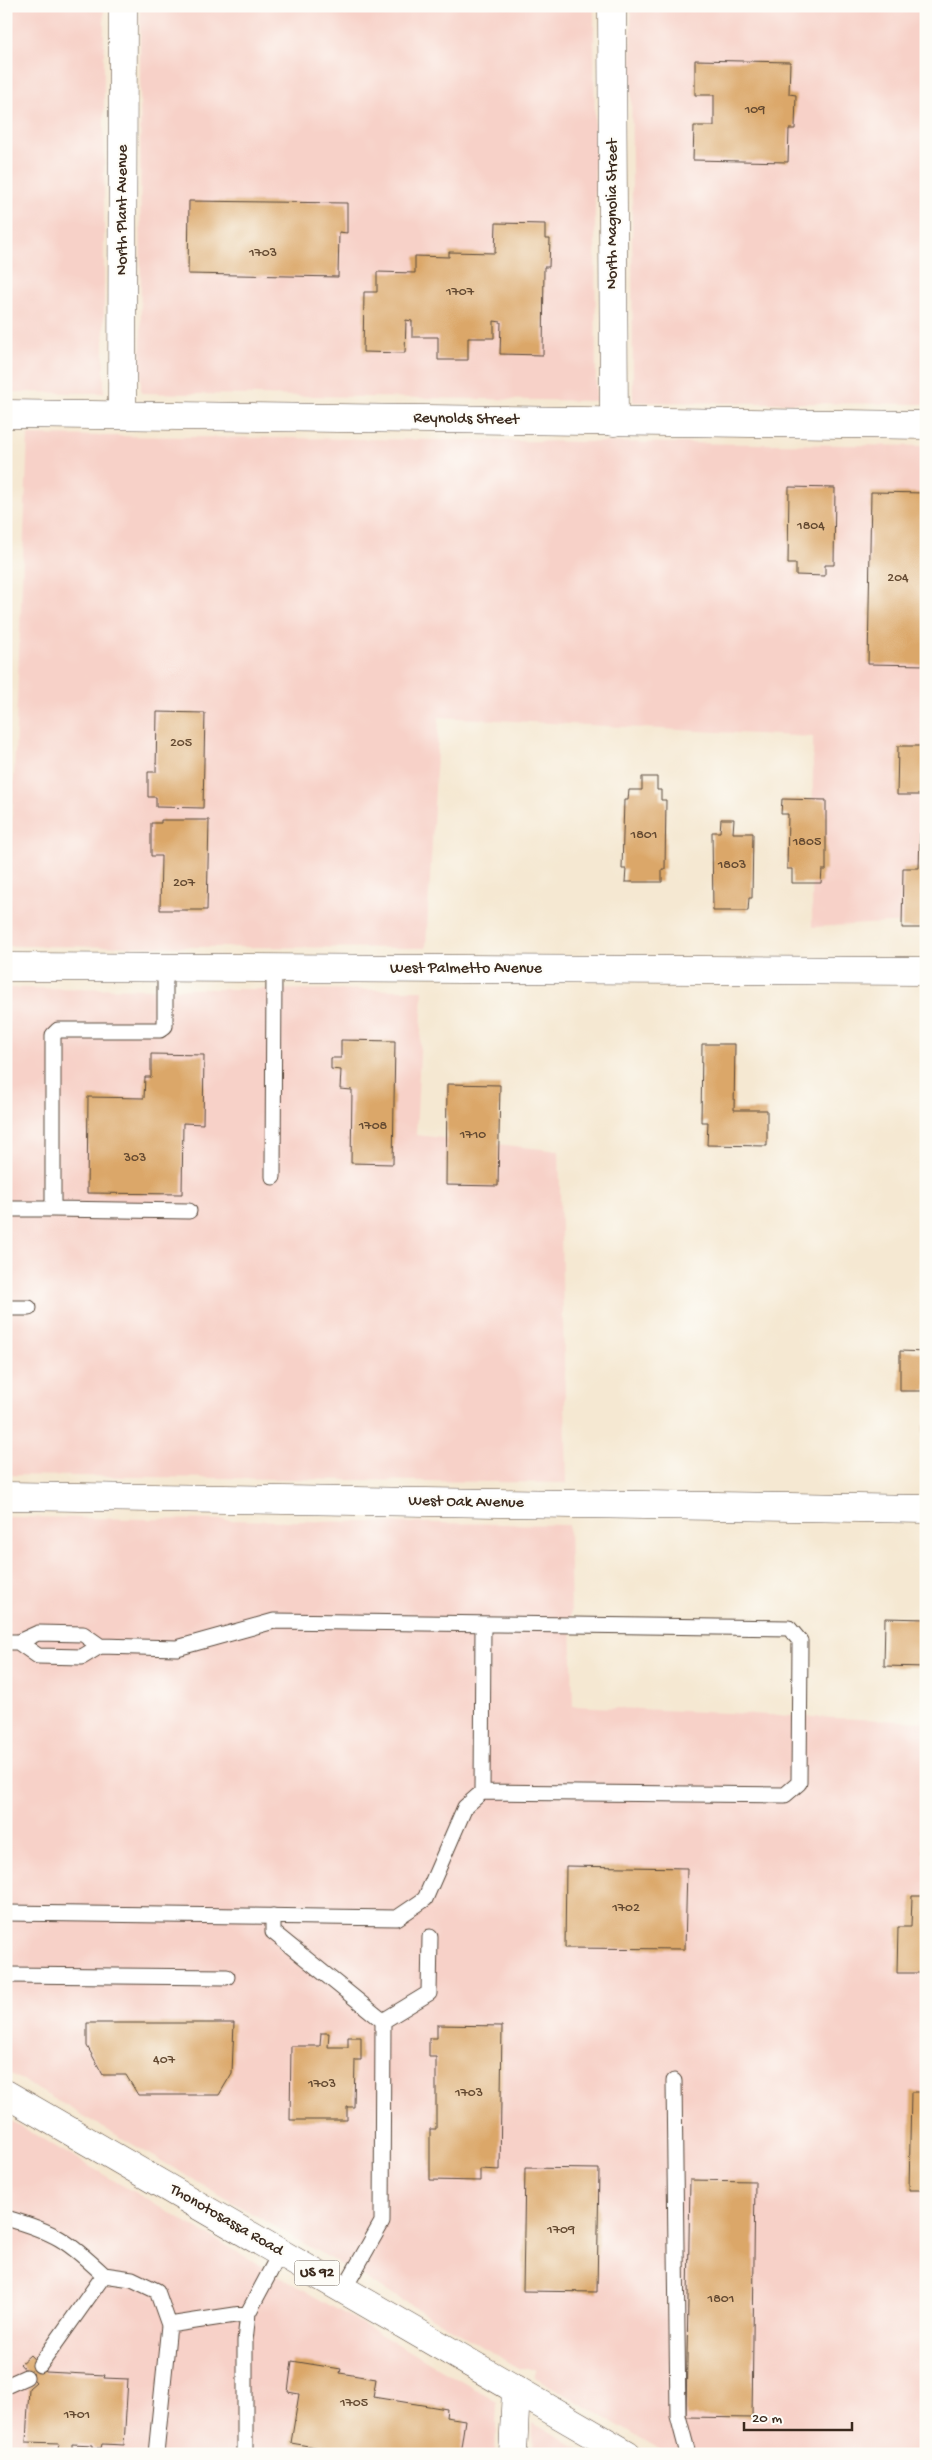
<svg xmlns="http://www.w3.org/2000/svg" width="932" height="2460" viewBox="0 0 932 2460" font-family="'Gochi Hand',sans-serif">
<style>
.built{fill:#f7d1c8}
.building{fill:#dba769}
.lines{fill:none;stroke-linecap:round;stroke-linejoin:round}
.lane-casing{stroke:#574639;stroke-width:17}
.street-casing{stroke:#574639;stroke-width:29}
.secondary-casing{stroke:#574639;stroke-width:29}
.primary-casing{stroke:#574639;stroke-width:29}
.lane{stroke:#fff;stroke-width:15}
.street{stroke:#fff;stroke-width:28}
.secondary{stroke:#fff;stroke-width:28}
.primary{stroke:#fff;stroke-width:28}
.labels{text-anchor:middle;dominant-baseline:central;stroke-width:4.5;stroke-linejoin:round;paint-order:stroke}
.number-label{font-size:14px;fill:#634931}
.shield{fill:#fdfcf7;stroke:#75695f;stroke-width:1}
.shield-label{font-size:15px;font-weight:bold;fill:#3b2a1e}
.street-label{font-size:16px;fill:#3b2a1e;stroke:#fdfcf7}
</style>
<rect width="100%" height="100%" fill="#fdfcf7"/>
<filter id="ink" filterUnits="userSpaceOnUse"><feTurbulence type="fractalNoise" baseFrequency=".02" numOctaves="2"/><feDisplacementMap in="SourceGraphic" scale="10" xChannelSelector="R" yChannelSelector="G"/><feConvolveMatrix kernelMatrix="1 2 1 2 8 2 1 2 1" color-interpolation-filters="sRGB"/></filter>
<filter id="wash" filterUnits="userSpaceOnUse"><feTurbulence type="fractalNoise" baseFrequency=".0096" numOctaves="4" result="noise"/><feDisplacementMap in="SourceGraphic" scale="20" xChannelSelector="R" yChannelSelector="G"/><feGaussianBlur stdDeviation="1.12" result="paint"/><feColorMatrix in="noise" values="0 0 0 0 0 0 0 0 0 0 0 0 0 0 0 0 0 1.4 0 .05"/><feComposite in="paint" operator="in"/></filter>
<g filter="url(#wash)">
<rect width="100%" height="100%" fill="#f5e8d2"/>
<!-- built -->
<path class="built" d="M6,6H104V393L6,392Z
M140,6H594L596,401L141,393Z
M631,6H926V404L633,402Z
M28,435L926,446V921L812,927L813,737L439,717L426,948L7,946Z
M6,988L423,990L416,1135L559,1151L567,1483L6,1475Z
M6,1517L569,1525L573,1706L926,1722V2454H667L535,2377V2369H521L6,2071Z
M6,2118L497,2402L495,2454H6Z
M533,2423L587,2454H532Z"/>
<g id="blocks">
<!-- building -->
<path class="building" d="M695,60L790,62L789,94L796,95L795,129H789L788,162L693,160L694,126H714V95H695Z
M189,201L347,203V233L339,232L338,277L188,274Z
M496,223L545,224V239H550L549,267H544L543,355L500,354L501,322L494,321V338H468V360H438V337H412V321L406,320L405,353L363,352L364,292H377V272L415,273V256L449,257V252L495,253Z
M789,487L835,488L834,565H825V576L796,575V564H788Z
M871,492L926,493V665L868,664Z
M157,712L205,713L203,808L156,807V797H148V772H156Z
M898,746H926V795H897Z
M642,777H657V790H661V800H666L665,869H662V882H625L626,869H622L624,800H628L629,790H642Z
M782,799L826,800V870H822L821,883H792V869H787L788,814H781Z
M721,819H734L733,833H753L752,898H749L748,911H713L712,832H720Z
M161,820H209L207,910H160L161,856H151V823H161Z
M920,833L926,834V928H902L903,868H919Z
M341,1040L395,1041L393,1164L351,1163L352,1090L340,1089L341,1070L331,1069V1058H341Z
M702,1044H735L734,1110H767V1146L707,1145L708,1122H701Z
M151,1054L204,1055L203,1124L183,1123L182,1194L87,1193L88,1097L144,1098L145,1077H151Z
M447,1084L500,1085L498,1186L446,1185Z
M900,1351L926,1352V1391H900Z
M923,1425H926V1450H923Z
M885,1618L926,1619V1667L884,1666Z
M924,1802H926V1852H923Z
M566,1866L687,1868L685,1949L565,1948Z
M912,1896H926V1973H897L898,1927H911Z
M87,2023H234L232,2073L219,2095H138L126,2075H103L87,2046Z
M437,2025L502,2026L500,2170L480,2169V2181L430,2180V2129H436V2057H429V2038H437Z
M321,2033H329L328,2047H348V2037H361V2060H355L354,2107H347V2120H290L291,2046H320Z
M911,2092H926V2190H909Z
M525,2168L599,2169L597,2292L523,2291Z
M690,2180L755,2181L752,2418L686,2417Z
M30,2355L46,2372L105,2375L104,2378L128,2379L124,2445L102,2444L101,2448H93V2445L72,2444V2450H58L59,2443L26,2442L29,2388L36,2382L20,2364Z
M292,2361L341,2369L340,2373L376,2379L373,2397L447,2409L446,2417L465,2420L460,2454H355L291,2443L299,2394L288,2392Z"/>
</g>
</g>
<g filter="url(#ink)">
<use href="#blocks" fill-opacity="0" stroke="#574639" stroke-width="1"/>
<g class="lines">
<!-- lane casing -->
<g class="lane-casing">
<path id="lane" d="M273,1177L274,969
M6,1209H53V1035L58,1030H160L165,1026V968
M53,1209L189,1211
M6,1308H29
M6,1642H18L38,1633L83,1634L100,1646L82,1657L38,1656L18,1642
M482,1792L483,1624
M6,1913L397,1918L425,1899L465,1807L482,1792L785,1795L799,1783L800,1641L789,1628L274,1621L177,1648L100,1646
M273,1916V1932L383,2021L382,2222L344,2289
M6,1975L227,1977
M383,2021L429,1993L430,1937
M674,2081L678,2416L688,2454
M6,2218C55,2232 67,2240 104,2275
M169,2325L248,2313
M40,2365L104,2275L132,2279L157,2291L169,2325L156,2454
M6,2386L26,2377
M245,2454V2341L248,2313L280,2253"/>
</g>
<!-- street casing -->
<g class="street-casing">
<path id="street" d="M612,6L614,422
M122,414L123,6
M6,967L926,971
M6,1496L926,1509
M513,2454L516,2389"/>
</g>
<!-- secondary casing -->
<g class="secondary-casing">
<path id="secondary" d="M6,414L926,425"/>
</g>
<!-- primary casing -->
<g class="primary-casing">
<path id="primary" d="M6,2094L627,2454"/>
</g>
<!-- lane -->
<use href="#lane" class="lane"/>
<!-- street -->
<use href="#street" class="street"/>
<!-- secondary -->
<use href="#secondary" class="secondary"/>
<!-- primary -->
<use href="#primary" class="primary"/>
</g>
</g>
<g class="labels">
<!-- number labels -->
<g class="number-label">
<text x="755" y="110">109</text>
<text x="263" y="253">1703</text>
<text x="460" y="292">1707</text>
<text x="811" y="526">1804</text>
<text x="898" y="578">204</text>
<text x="181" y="743">205</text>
<text x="644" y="835">1801</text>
<text x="807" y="842">1805</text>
<text x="732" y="865">1803</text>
<text x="184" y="883">207</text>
<text x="373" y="1126">1708</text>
<text x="473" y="1135">1710</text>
<text x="135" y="1158">303</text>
<text x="626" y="1908">1702</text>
<text x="164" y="2060">407</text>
<text x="322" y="2084">1703</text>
<text x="469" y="2093">1703</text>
<text x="561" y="2230">1709</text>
<text x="721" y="2299">1801</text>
<text x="354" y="2403">1705</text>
<text x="77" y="2415">1701</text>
</g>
<!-- shield labels -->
<rect class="shield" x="294.5" y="2260.5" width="45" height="25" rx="4"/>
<g class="shield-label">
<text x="317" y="2273">US 92</text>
</g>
<!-- street labels -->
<g class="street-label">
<text transform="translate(123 210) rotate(-90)">North Plant Avenue</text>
<text transform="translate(613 214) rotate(-90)">North Magnolia Street</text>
<text transform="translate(466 420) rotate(1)">Reynolds Street</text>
<text x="466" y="969">West Palmetto Avenue</text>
<text transform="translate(466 1503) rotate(1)">West Oak Avenue</text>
<text transform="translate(226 2221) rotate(30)">Thonotosassa Road</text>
</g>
</g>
<!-- margin -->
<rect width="932" height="2460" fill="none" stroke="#fdfcf7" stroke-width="25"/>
<!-- scale -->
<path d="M744 2422v8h108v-8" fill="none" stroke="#3b2a1e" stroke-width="2.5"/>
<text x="752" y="2422" font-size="15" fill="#3b2a1e" stroke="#fdfcf7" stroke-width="4" paint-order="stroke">20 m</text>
</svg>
